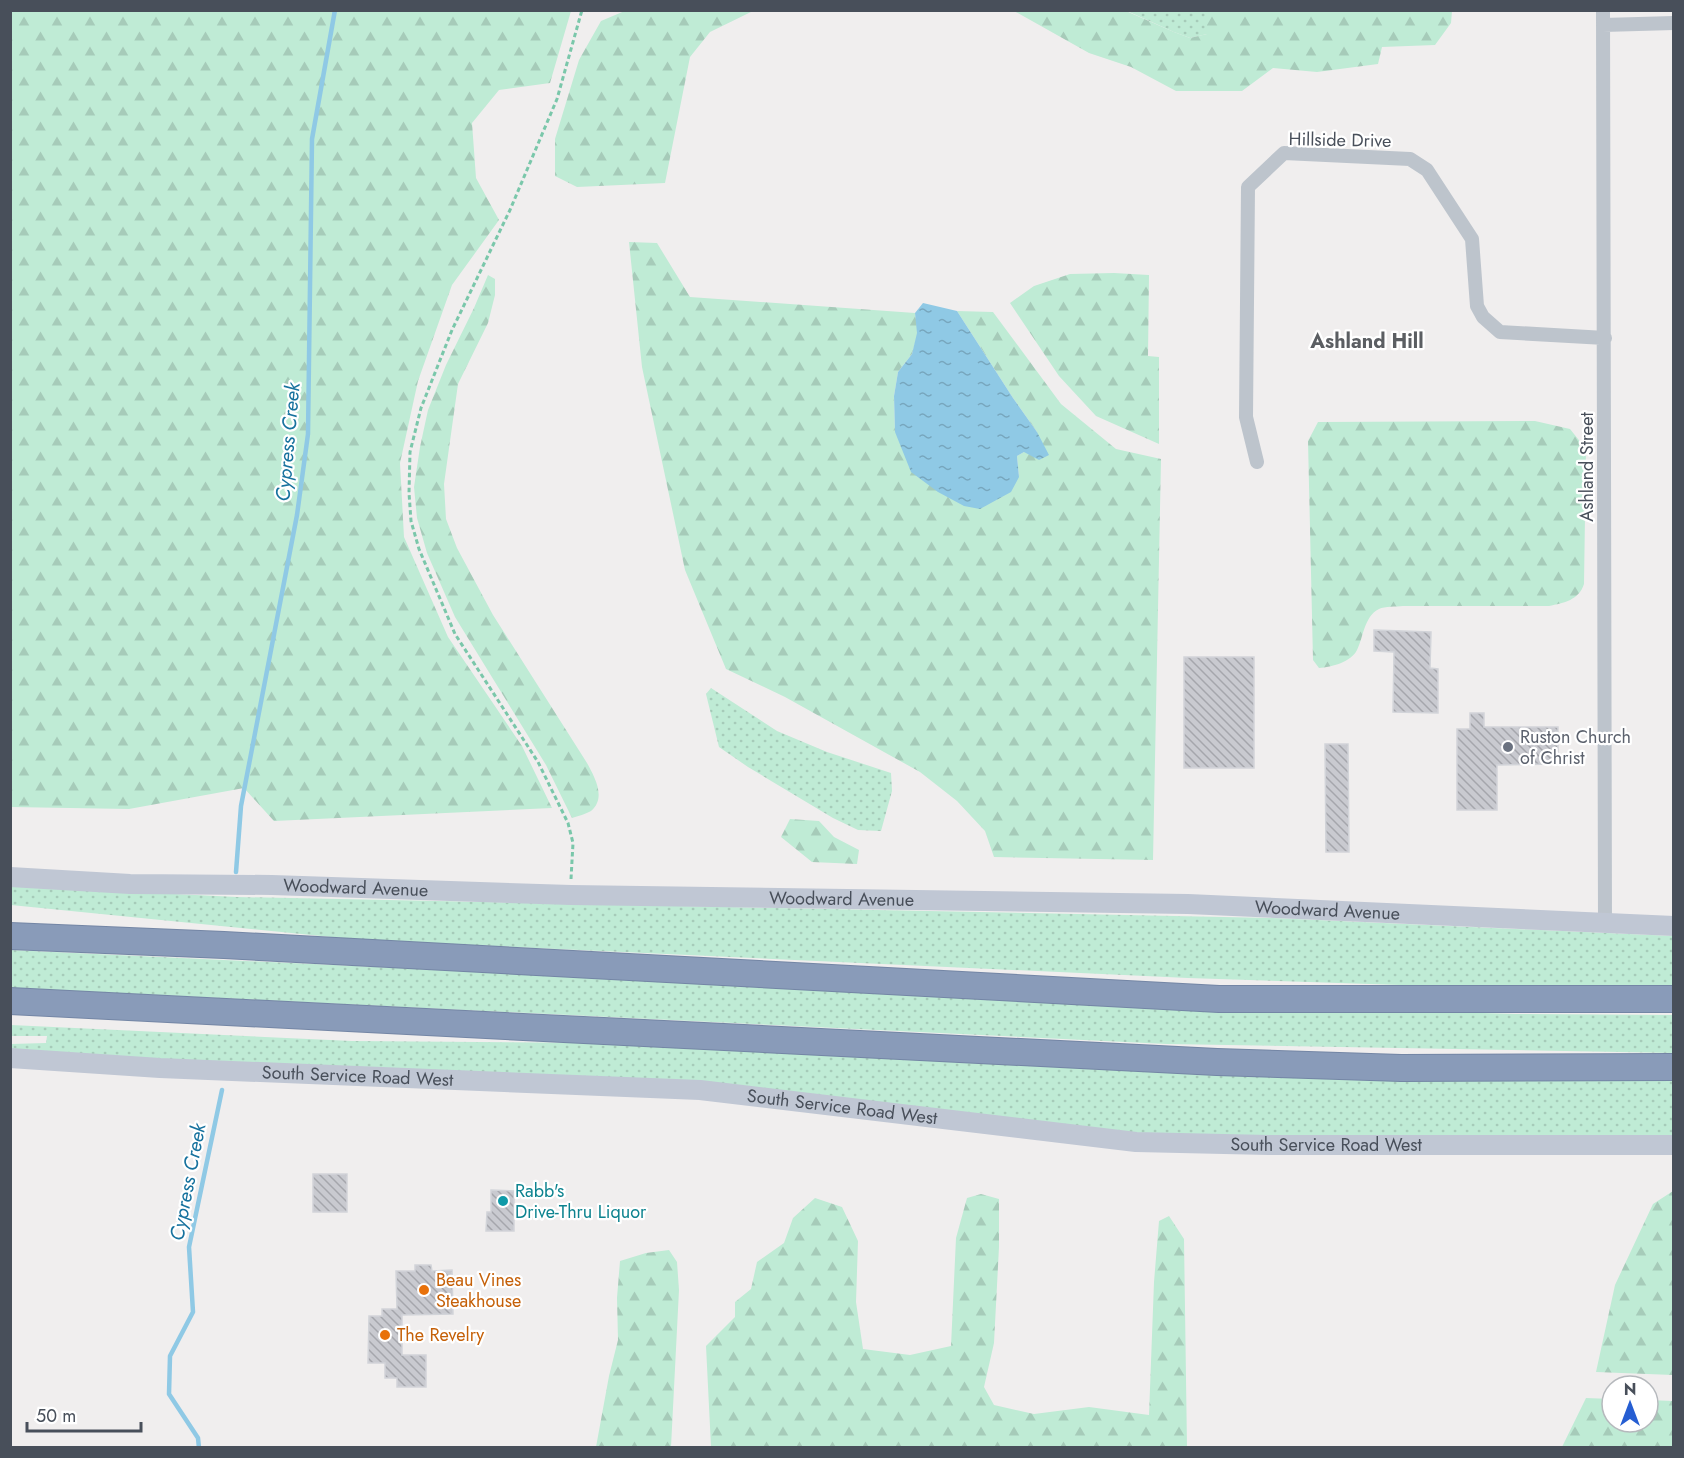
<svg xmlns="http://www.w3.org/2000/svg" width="1684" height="1458" viewBox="0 0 1684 1458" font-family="Jost,sans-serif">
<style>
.grass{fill:url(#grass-dots)}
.forest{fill:url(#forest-firs)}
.water{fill:url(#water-ripples)}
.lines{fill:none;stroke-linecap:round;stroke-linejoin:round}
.stream{stroke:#8fc9e5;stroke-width:4.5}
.building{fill:url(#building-back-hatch);stroke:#d2d4d9;stroke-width:1.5}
.motorway-casing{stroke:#7486a5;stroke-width:28}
.path{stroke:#7ac7aa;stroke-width:3;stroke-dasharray:4.5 3;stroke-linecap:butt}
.minor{stroke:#bdc4cc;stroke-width:14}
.secondary{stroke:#c0c7d4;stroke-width:20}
.motorway{stroke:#899bb9;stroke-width:26}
.worship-dot{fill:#6b7280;stroke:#fff;stroke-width:2}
.culture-dot{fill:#0f9aa8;stroke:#fff;stroke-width:2}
.food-dot{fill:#e8710a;stroke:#fff;stroke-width:2}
.labels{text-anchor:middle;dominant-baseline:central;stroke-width:4.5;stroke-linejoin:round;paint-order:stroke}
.street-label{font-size:18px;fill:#484f5a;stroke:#fff}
.worship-label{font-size:18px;fill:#5b616d;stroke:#fff;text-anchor:start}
.culture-label{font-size:18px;fill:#0d838f;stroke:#fff;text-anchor:start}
.food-label{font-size:18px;fill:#c56008;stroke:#fff;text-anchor:start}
.neighbourhood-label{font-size:20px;font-weight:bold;fill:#5b5e62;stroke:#fff}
.water-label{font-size:20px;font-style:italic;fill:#17729e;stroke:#fff}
</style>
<defs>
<pattern id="grass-dots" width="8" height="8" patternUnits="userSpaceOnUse" patternTransform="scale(1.5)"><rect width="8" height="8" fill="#bfebd5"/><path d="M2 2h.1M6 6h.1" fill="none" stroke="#a6cbb9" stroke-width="1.8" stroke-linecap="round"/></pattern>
<pattern id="forest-firs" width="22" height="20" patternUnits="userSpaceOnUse" patternTransform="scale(1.5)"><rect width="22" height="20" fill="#bfebd5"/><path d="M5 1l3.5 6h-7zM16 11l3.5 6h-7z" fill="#a6cbb9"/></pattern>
<pattern id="water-ripples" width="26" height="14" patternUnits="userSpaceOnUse" patternTransform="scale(1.5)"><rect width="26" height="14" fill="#8fc9e5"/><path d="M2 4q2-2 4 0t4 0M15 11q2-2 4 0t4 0" fill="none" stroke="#77a6bd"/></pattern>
<pattern id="building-back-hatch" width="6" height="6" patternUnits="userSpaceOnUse" patternTransform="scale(1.5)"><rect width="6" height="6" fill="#c9cad0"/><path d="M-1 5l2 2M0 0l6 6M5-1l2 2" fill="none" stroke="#a5a6ac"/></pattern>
</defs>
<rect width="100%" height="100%" fill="#f0eeee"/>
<!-- grass -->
<path class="grass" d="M1127,11H1207V34L1190,38L1174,32Z
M711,688L777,731L827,752L891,773L892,791L881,831L858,830L833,818L748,767L719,747L706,694Z
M10,886L237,897L1273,918L1673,936V989L1400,985L1188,978L361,940L11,905Z
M11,950L1172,1004L1516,1014L1673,1015L1674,1053L1167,1044L11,988Z
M11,1025L352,1041L599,1043L1673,1079V1137L1480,1139L1156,1134L1051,1127L794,1095L11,1052V1044L46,1043L47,1036H11Z"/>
<!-- forest -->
<path class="forest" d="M11,10L571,11L550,83L499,90L472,123L476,178L499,220L452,285L418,381L400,463L404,537L448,637L522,746L552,808L274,821L244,788L129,809L11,807Z
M627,10L753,11L710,32L690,57L665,183L577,187L555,176V139L579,60L601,21Z
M1014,11H1126L1174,32L1190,38L1207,34V11H1452L1451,23L1435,45L1382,47L1378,64L1317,72L1273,68L1242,91H1176L1131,67L1089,53Z
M629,242L657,243L690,297L915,313L918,333L912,354L898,372L894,396L895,432L1019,477L1017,456L1024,452L1037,432L1013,398L957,311L993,312L1061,404L1116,449L1161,459L1153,860L994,857L985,831L957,801L920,772L785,697L726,669L685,570L642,367Z
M1114,273L1149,275L1148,356L1159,357V444L1096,416L1059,376L1010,303L1034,286L1070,274Z
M488,275L495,279V295L488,323L458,384L444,484L446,519L457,548L493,615L587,763C594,776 607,798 591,811C586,814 578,816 572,818L546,765L455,617L427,553L417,518L414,487L420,447L428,410L446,365L474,308Z
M1535,421L1570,429L1586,449L1584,584C1579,600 1564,603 1549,606H1403C1396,607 1385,606 1379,609C1364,616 1363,639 1357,650C1351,662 1332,667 1319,668L1313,660L1308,441L1318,422Z
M790,819L819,821L834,837L859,850L857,864L812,862L781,837Z
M1673,1191V1375L1596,1372L1615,1285L1653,1204Z
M981,1194L999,1199V1247L994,1343L984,1387L994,1405L1034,1414L1089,1407L1149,1415L1154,1282L1159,1221L1169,1216L1184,1239L1187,1447H711L706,1346L735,1317V1302L751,1289L757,1262L784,1243L793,1218L815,1198L842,1207L858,1241L856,1302L863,1349L910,1355L951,1346L956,1238L967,1198Z
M669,1250L677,1262L679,1290L671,1447H596L609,1376L618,1340L617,1298L620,1261L646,1253Z
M1586,1398L1612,1399V1422H1648V1400L1673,1401V1447H1562Z"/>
<!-- water -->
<path class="water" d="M923,303L957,311L1013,398L1037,432L1049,455L1039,460L1024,452L1017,456L1019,477L1011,492L980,509L964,506L938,492L911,472L895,432L894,396L898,372L912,354L917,333L915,313Z"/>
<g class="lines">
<!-- stream -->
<path class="stream" d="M236,872L241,806L297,515L308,434L312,139L335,10
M199,1448L198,1438L169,1394L170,1356L193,1312L189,1247L222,1090"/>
</g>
<!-- building -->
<path class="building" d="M1374,630L1431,632L1430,668L1438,669V713L1393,712L1394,652L1374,651Z
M1184,657H1254V768H1184Z
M1470,713H1484V727H1558V764L1497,765V810H1457V729H1470Z
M1325,744H1348L1349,852H1326Z
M313,1174H347V1212H313Z
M491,1190L514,1191V1231H486L487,1212H491Z
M415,1265H431L432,1271L452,1270L453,1314L402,1315V1355H426V1387H397V1378H385V1363H368L369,1316H382V1309H397L396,1271H415Z"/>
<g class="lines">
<!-- motorway casing -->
<g class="motorway-casing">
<path id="motorway" d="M10,936L224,945L1219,999H1674
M10,1001L1217,1062L1401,1068L1674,1067"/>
</g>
<!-- path -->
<path class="path" d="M571,879L573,843L568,823L538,762L455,634L419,549L411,521L409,493L410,452L421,408L452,330L510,210L557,99L582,10"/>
<!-- minor -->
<path class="minor" d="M1603,10L1605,923
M1603,25L1674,23
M1257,462L1246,417L1248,187L1284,153L1410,159L1427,170L1472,239L1477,306L1483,317L1500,332L1605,338"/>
<!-- secondary -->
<g class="secondary">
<path id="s1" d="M10,877L130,884L272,885L571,895L1188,904L1674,926"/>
<path id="s2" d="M10,1058L160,1068L700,1090L1136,1142L1268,1145H1674"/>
</g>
<!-- motorway -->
<use href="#motorway" class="motorway"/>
</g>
<!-- markers -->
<circle class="worship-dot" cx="1508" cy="747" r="6"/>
<circle class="culture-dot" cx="503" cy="1201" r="6"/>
<g class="food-dot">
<circle cx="424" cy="1290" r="6"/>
<circle cx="385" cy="1335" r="6"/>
</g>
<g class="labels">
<!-- street labels -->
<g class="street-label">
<text transform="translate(1340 140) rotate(1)">Hillside Drive</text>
<text transform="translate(1587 467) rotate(-90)">Ashland Street</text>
<text stroke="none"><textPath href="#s1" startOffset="346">Woodward Avenue</textPath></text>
<text stroke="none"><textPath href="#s1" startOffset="832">Woodward Avenue</textPath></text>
<text stroke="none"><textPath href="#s1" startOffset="1318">Woodward Avenue</textPath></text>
<text stroke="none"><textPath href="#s2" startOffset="348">South Service Road West</textPath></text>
<text stroke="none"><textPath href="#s2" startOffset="834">South Service Road West</textPath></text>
<text stroke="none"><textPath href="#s2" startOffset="1320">South Service Road West</textPath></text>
</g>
<!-- worship labels -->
<g class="worship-label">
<text x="1520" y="737">Ruston Church<tspan x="1520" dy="21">of Christ</tspan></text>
</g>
<!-- culture labels -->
<g class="culture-label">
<text x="515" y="1191">Rabb's<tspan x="515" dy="21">Drive-Thru Liquor</tspan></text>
</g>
<!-- food labels -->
<g class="food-label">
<text x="436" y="1280">Beau Vines<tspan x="436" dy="21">Steakhouse</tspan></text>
<text x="397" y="1335">The Revelry</text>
</g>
<!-- neighbourhood labels -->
<g class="neighbourhood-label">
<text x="1367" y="341">Ashland Hill</text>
</g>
<!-- water labels -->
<g class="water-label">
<text transform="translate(288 442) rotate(-85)">Cypress Creek</text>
<text transform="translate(188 1182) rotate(-79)">Cypress Creek</text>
</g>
</g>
<!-- border -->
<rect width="1684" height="1458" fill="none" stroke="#484f5a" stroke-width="24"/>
<!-- north arrow -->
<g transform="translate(1630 1404)"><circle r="28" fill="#ffffff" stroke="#b6b9bd" stroke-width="1.5"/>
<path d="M0-4.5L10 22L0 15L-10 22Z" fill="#265ed2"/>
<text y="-9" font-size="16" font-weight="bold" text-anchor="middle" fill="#484f5a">N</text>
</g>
<!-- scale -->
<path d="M27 1422v9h114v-9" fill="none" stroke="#484f5a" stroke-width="3"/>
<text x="36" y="1422" font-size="18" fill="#484f5a" stroke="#ffffff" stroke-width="4.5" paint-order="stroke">50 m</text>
</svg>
